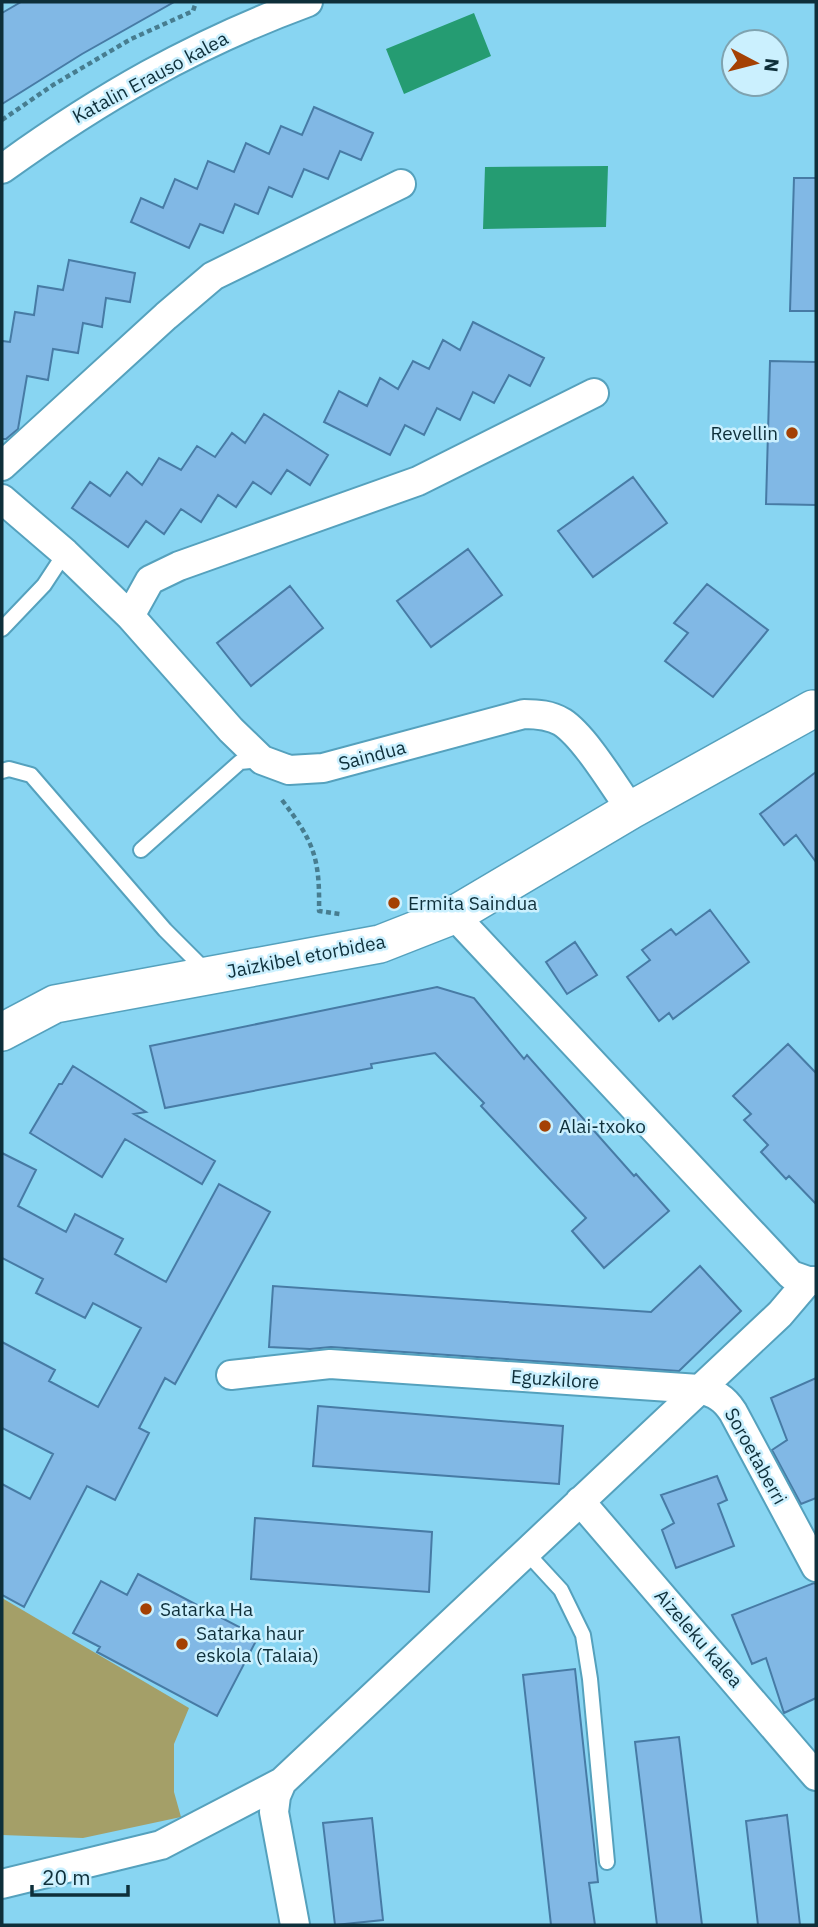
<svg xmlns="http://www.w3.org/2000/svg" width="818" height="1927" viewBox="0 0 818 1927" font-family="'IBM Plex Sans',sans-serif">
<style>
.green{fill:#a49f68}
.water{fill:#259c72}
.building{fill:#81b8e5;stroke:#477ba5;stroke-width:2}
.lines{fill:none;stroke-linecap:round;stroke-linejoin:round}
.service-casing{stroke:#55a1bd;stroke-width:18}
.minor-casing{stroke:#55a1bd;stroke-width:32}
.tertiary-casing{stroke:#55a1bd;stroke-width:40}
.path{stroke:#477d90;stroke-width:4.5;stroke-dasharray:5 3.5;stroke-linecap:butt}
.service{stroke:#fff;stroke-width:14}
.minor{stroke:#fff;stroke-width:28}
.tertiary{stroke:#fff;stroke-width:37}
.poi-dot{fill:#a44104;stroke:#cbf0fe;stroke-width:2.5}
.labels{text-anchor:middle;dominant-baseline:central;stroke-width:5;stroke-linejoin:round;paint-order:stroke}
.street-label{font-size:19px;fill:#0e2f3a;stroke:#cbf0fe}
.poi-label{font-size:19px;fill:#0e2f3a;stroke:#cbf0fe;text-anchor:start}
</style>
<rect width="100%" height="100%" fill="#88d5f2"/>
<!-- green -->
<path class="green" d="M2,1598L189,1708L174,1744V1792L181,1817L83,1838L2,1835Z"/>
<!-- water -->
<path class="water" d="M474,13L491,56L404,94L386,49Z
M608,166L606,227L483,229L485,167Z"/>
<!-- building -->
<path class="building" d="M21,2H174L82,54L2,104V13Z
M314,107L373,133L361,160L340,151L328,179L304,169L292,197L269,187L258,214L235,204L223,233L200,224L189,248L131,222L141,198L163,208L175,179L197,189L208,161L234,172L246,143L269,154L281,126L302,135Z
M794,178H816V311H790Z
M69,260L135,273L130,302L106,298L102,327L83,323L78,353L53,349L48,380L27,376L18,429L6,439H2V341L10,342L15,312L34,315L38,286L63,290Z
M473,322L544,358L530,386L509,375L494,403L473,392L460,420L437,408L424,435L405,425L390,455L324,422L339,391L367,406L380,378L398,389L413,361L429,369L443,340L460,350Z
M770,361L816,362V505L766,504Z
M264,414L328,455L310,485L287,470L271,494L253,482L236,507L218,495L201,522L181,509L164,534L146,521L128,547L72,508L90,482L110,496L127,472L142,485L159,458L181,470L197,446L215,457L232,433L245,443Z
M633,477L667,523L593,577L558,531Z
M468,549L502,595L431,647L397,601Z
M707,584L768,630L713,697L665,661L688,633L674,623Z
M290,586L323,628L251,686L217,643Z
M816,772V862L796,835L784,845L760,814Z
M710,910L749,962L673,1019L669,1013L659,1021L627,977L650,960L642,950L671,929L676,935Z
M575,942L597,975L567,994L546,962Z
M437,987L474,998L524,1059L527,1055L634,1176L636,1174L669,1211L604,1268L572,1231L586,1218L481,1106L484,1103L435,1053L371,1064L372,1068L165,1108L150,1046Z
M788,1044L816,1073V1204L789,1176L786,1179L761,1152L768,1145L744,1120L751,1114L733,1096Z
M73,1066L146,1112L134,1114L215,1161L202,1184L125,1139L102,1177L30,1133L59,1084H62Z
M2,1153L36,1170L18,1206L66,1232L75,1214L123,1239L115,1254L166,1282L219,1184L270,1212L175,1384L165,1378L139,1428L149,1433L115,1500L87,1486L24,1607L2,1595V1484L30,1499L53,1454L2,1428V1342L55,1370L49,1381L98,1407L141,1328L93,1303L85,1318L36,1293L43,1279L2,1258Z
M700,1266L741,1311L679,1371L331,1347L310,1349L269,1347L273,1286L651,1312Z
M816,1378V1498L801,1504L772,1450L787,1440L771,1398Z
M318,1406L563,1426L559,1484L313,1466Z
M717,1476L727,1500L718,1504L734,1546L676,1568L662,1530L674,1523L661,1495Z
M255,1518L432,1532L429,1592L251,1579Z
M138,1574L258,1637L217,1716L97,1652L100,1647L73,1633L101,1581L127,1595Z
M814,1583L816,1584V1698L784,1713L766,1658L752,1664L732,1615Z
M575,1669L598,1882L589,1883L595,1925H551L523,1675Z
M679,1737L702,1925H657L635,1742Z
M787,1815L800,1925H758L746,1821Z
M372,1818L383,1920L335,1925L323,1823Z"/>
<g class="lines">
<!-- service casing -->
<g class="service-casing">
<path id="service" d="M2,629L44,585L65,553
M2,771L9,769L31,775L165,930L206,971
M141,850L240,762L260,760
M526,1552L561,1590L583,1635L590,1679L607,1862"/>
</g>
<!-- minor casing -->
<g class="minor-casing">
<path id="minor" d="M2,169C100,98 194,44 308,2
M2,466L166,316L213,276L401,184
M2,499L65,553L130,616L231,730L262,760L289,770L323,768L524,714C538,714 550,715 562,722C585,737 614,786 631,810
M130,616L150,580L179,566L418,481L594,393
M454,915L791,1275L808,1281H816
M231,1375L330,1364L699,1389C715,1393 724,1398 733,1412L816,1567
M580,1501L816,1776
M282,1782L276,1796L274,1812L295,1925
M2,1884L161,1845L282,1782L780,1314L808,1281"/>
</g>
<!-- tertiary casing -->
<g class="tertiary-casing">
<path id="tertiary" d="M2,1032L55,1004L380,944L454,915L631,810L813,709"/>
</g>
<!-- path -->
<path class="path" d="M2,120L53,85L131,39L193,11L196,2
M282,800C314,842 320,858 319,911L340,914"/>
<!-- service -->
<use href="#service" class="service"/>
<!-- minor -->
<use href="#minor" class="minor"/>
<!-- tertiary -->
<use href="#tertiary" class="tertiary"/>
</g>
<!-- markers -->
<g class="poi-dot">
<circle cx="792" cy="433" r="7"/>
<circle cx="394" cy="903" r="7"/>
<circle cx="545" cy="1126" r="7"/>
<circle cx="146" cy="1609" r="7"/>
<circle cx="182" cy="1644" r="7"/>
</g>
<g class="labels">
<!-- street labels -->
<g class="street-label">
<text transform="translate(150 77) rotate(-28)">Katalin Erauso kalea</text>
<text transform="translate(372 755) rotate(-15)">Saindua</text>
<text transform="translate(306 956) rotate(-11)">Jaizkibel etorbidea</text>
<text transform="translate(555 1379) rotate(4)">Eguzkilore</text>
<text transform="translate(756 1456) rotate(61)">Soroetaberri</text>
<text transform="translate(699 1638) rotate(49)">Aizeleku kalea</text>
</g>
<!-- poi labels -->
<g class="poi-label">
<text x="778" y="433" text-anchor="end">Revellin</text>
<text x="408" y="903">Ermita Saindua</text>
<text x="559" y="1126">Alai-txoko</text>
<text x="160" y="1609">Satarka Ha</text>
<text x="196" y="1633">Satarka haur<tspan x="196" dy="22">eskola (Talaia)</tspan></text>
</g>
</g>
<!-- border -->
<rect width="818" height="1927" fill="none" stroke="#0e2f3a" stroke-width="7"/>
<!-- north arrow -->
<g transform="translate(755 63) rotate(97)"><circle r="33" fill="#cbf0fe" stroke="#7fa3b0" stroke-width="2"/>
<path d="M0-5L12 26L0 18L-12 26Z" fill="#a44104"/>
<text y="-10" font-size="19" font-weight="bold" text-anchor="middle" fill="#0e2f3a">N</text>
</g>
<!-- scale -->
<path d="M32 1885v10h96v-10" fill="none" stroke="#0e2f3a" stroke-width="3.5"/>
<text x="42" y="1885" font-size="21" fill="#0e2f3a" stroke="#cbf0fe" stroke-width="5" paint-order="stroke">20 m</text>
</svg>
